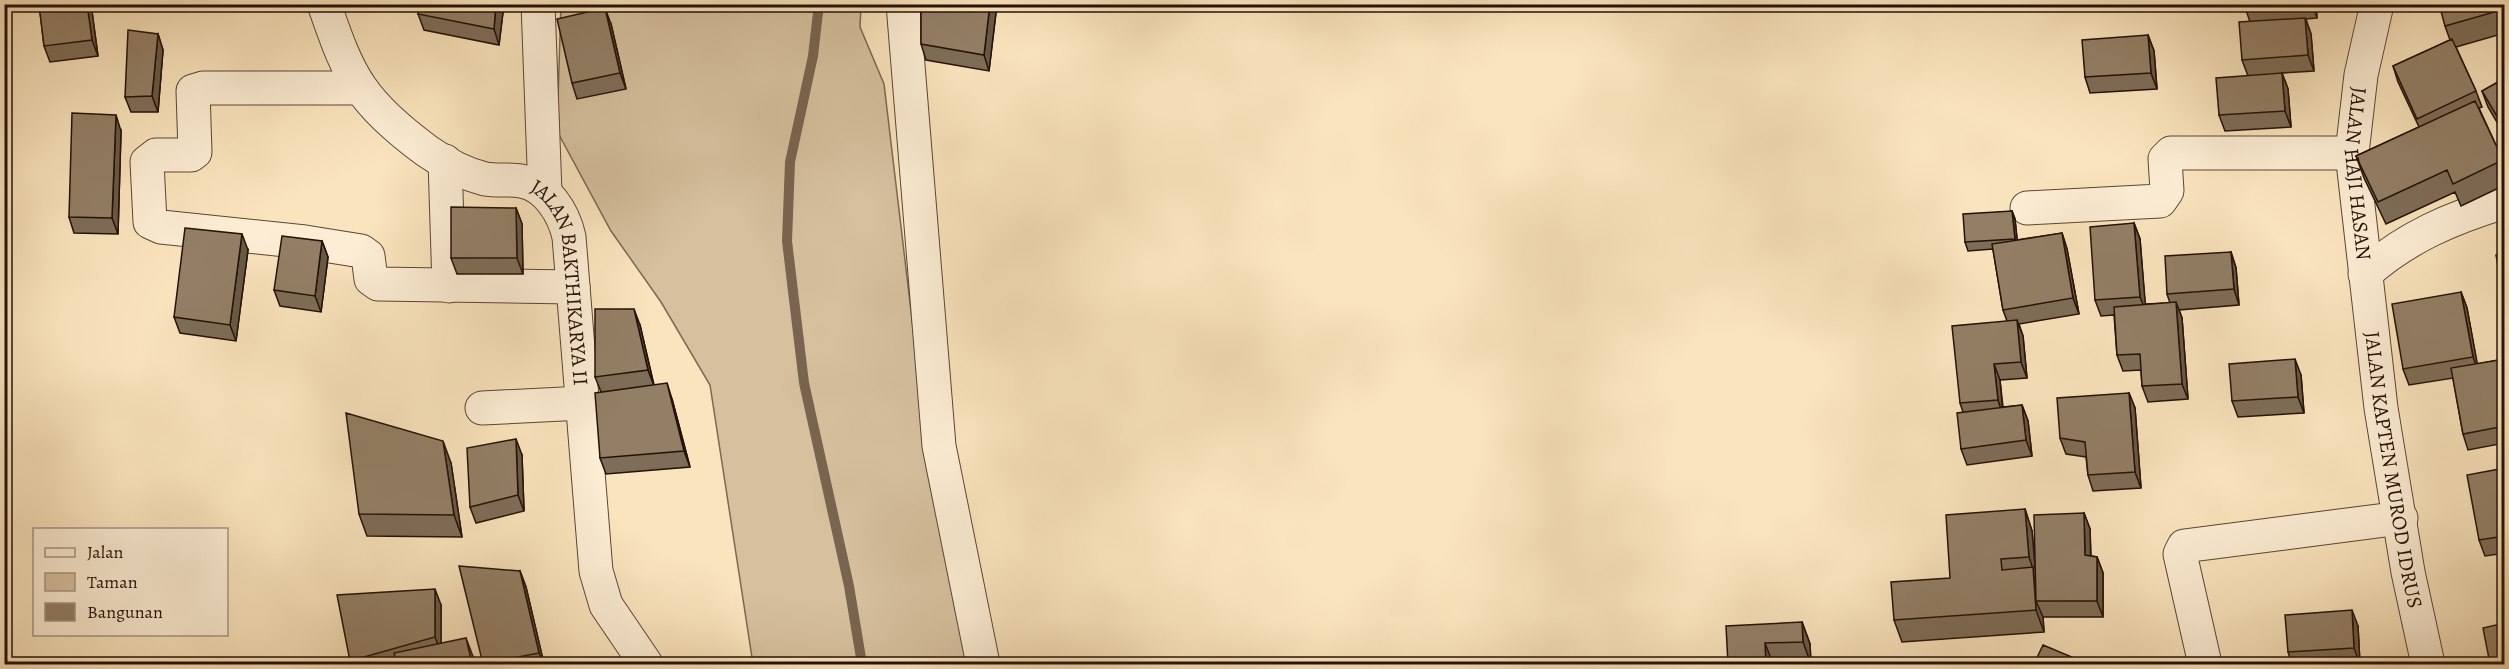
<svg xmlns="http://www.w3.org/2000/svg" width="2509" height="669" viewBox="0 0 2509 669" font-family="Alegreya,serif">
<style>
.green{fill:#d6c09e;stroke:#7d6853;stroke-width:1.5}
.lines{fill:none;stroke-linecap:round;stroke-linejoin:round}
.stream{stroke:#79644f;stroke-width:10}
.street-casing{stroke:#5a4635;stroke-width:35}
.street{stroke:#fcedd4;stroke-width:33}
.wall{fill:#7e6d58;stroke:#241108;stroke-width:1.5}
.shaded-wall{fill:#675947;stroke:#241108;stroke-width:1.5}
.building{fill:#937f66;stroke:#241108;stroke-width:1.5}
.labels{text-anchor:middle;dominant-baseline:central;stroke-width:4.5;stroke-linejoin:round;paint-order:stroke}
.street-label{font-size:21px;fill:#241108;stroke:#fcedd4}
</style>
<rect width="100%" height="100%" fill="#fae4bd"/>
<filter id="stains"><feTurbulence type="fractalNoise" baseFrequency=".00333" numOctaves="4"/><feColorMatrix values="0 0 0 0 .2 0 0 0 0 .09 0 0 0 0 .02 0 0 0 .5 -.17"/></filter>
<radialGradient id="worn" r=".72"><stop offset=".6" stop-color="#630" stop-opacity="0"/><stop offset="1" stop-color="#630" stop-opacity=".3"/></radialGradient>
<!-- green -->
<path class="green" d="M561,5H861L860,27L884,84L929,462L976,664H753L710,385L661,302L611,231L557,131Z"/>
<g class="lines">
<!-- stream -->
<path class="stream" d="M819,4L813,56L790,162L787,241L804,383L849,586L862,664"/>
<!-- street casing -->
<g class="street-casing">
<g id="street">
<path id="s1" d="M324,4C334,32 344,64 361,88C377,112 404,134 427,151C444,163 465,174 485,179C497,181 509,179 521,181C547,185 564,214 569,237L596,571L606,605L646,664"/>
<path d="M538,4L545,193"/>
<path d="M903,4L939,446L983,664"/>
<path id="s2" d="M2377,4L2361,75L2352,153L2381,408L2408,572L2428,664"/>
<path d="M360,88H203L193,91L195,152L191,155H156L147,162L150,222L161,227L305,242L361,251L368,256L371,279L378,284L573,287"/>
<path d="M445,161L449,286"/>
<path d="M2027,208L2160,201L2167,191L2165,159L2171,153H2352"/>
<path d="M2365,274C2406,237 2452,218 2504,202"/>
<path d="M482,408L583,403"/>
<path d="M2205,664L2180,554L2184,546L2401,518"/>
</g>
</g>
<!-- street -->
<use href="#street" class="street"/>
</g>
<!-- wall -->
<path class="wall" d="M39,4H91L98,56L50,62L44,46Z
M504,4L499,45L424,30L418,14Z
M921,4H997L989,71L926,60L921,44Z
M2244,4H2316L2317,18L2306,19L2311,34L2314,71L2282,73L2288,89L2291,127L2225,131L2219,115L2248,76L2242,60L2250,22Z
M2505,4V33L2456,47L2476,91L2482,107L2479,108L2505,165V185L2461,206L2455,192L2386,224L2364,178L2356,156L2419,127L2398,82L2393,66L2450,40L2445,26Z
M611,24L626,89L577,99L572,83Z
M158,34L163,50L158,112H131L125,97Z
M2148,35L2154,51L2157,89L2090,93L2085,77Z
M2505,78V136L2488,107L2482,91Z
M121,131L118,234L74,233L69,217Z
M516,208L522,224L523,274H457L451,258Z
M2012,211L2015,219L2017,240L2062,233L2067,249L2079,314L2019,324L2023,336L2027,378L2000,380L2003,407L2022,405L2028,421L2032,456L1967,465L1961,449L1963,412L1960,403L2007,321L2003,310L1993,249L1968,251L1965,242Z
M2134,223L2140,239L2145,304L2170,303L2167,294L2231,252L2236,268L2239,305L2179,310L2182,318L2188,399L2148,402L2142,386L2141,370L2123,371L2117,355L2114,315L2101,316L2095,300Z
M322,241L328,257L321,312L280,306L274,290Z
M248,250L236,341L180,333L174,317Z
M2461,292L2467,308L2477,364L2505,359V443L2468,450L2463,434L2453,378L2409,385L2403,369Z
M640,325L654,385L672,399L690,467L606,474L600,458L601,392L595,377Z
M2301,375L2304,413L2238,417L2232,401Z
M2129,393L2135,408L2141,488L2093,491L2088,475L2086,457L2066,454L2060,438Z
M522,455L524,511L476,523L470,507Z
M451,463L462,537L367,536L359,514Z
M2505,468V553L2485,556L2479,540Z
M2025,509L2032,531L2035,564L2084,513L2090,529L2091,556L2097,557L2103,573V617H2043L2044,632L1902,642L1894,620L1950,578Z
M520,571L526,587L544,664H483Z
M441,605V643L474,659L475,664H351L350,661Z
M1802,622L1810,644L1811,664H1728Z
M2358,626L2360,664H2292L2288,652Z"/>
<!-- shaded-wall -->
<path class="shaded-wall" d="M87,4H91L98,56L92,40Z
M496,4H504L499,45L494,29Z
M990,4H997L989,71L984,55Z
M2312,4H2316L2317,18Z
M605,8L611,24L626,89L620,73Z
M2305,18L2311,34L2314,71L2308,55Z
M158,34L163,50L158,112L152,96Z
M2148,35L2154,51L2157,89L2151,73Z
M2282,73L2288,89L2291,127L2285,111Z
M116,115L121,131L118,234L112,218Z
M516,208L522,224L523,274L517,258Z
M2012,211L2015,219L2018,247L2015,239Z
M2134,223L2140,239L2146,312L2140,297Z
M2062,233L2067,249L2079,314L2073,298Z
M242,234L248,250L236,341L230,325Z
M322,241L328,257L321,312L315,296Z
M2231,252L2236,268L2239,305L2234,289Z
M2461,292L2467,308L2479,373L2473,357Z
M2176,302L2182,318L2188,399L2182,384Z
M634,309L640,325L654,386L648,370Z
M2017,320L2023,336L2027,378L2021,362Z
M2295,359L2301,375L2304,413L2298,397Z
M1994,364L2000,380L2003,416L1998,400Z
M667,383L672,399L690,467L684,451Z
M2129,393L2135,408L2141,488L2135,472Z
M2022,405L2028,421L2032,456L2026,440Z
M516,439L522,455L524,511L518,495Z
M443,441L451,463L462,537L454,515Z
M2025,509L2032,531L2036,578V601L2043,617L2044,632L2036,610L2033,569L2029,557Z
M2084,513L2090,529L2091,571L2085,555Z
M2097,557L2103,573V617L2097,601Z
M520,571L526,587L544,664L539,653Z
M435,589L441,605V653L435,637Z
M2352,610L2358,626L2360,664L2354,648Z
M1802,622L1810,644L1811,664L1803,642Z
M466,638L474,659L475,664H472Z
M1765,643L1773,664H1766Z"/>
<!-- building -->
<path class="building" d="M39,4H87L92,40L44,46Z
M419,4H496L494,29L418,14Z
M921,4H990L984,55L921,44Z
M2244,4H2282L2245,7Z
M2439,4H2505V9L2445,26Z
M605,8L620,73L572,83L557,19Z
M2305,18L2308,55L2242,60L2239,22Z
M128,30L158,34L152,96L125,97Z
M2148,35L2151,73L2085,77L2082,40Z
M2452,39L2476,91L2417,119L2393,66Z
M2282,73L2285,111L2219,115L2216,78Z
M2505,78V130L2482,91Z
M2475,101L2503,160L2453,184L2447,170L2378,202L2356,156Z
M72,113L116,115L112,218L69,217Z
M451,207L516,208L517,258H451Z
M2012,211L2015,239L1965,242L1963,214Z
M2134,223L2140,297L2095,300L2090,227Z
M185,228L242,234L230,325L174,317Z
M2062,233L2073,298L2003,310L1992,244Z
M282,236L322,241L315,296L274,290Z
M2231,252L2234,289L2167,294L2165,256Z
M2505,253V301L2496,255Z
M2461,292L2473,357L2403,369L2392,304Z
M2176,302L2182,384L2142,386L2140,354L2117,355L2114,307Z
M595,309H634L648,370L595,377Z
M2017,320L2021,362L1994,364L1998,400L1960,403L1952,326Z
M2295,359L2298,397L2232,401L2229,364Z
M2505,359V426L2463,434L2451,368Z
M667,383L684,451L600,458L595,393Z
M2129,393L2135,472L2088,475L2085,442L2060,438L2057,398Z
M2022,405L2026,440L1961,449L1957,413Z
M346,413L443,441L454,515L359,514Z
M516,439L518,495L470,507L467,448Z
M2505,468V536L2479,540L2467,475Z
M2025,509L2029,557L2001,559L2002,570L2033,567L2036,610L1894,620L1891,582L1950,578L1946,515Z
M2084,513L2085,555L2097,557V601H2036L2034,515Z
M459,566L520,571L539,653L483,664Z
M435,589V637L350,661L337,595Z
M2352,610L2354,648L2288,652L2285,615Z
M1802,622L1803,642L1765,643L1766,664H1728L1726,626Z
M2505,623V664H2490L2483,628Z
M466,638L472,664H397L394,653Z
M2043,645L2086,663V664H2034Z"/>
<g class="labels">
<!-- street labels -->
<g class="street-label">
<text stroke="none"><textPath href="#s2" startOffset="172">JALAN HAJI HASAN</textPath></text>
<text stroke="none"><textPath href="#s1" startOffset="404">JALAN BAKTHIKARYA II</textPath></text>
<text stroke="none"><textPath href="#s2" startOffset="471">JALAN KAPTEN MUROD IDRUS</textPath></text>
</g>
</g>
<!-- margin -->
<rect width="2509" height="669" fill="none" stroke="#fae4bd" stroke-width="24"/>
<rect x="6" y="6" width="2497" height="657" fill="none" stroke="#241108" stroke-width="3"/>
<rect x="12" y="12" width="2485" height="645" fill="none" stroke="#241108" stroke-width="1.5"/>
<!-- legend -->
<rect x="33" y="528" width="195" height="108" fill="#fcedd4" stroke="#a69582" stroke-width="1.5"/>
<rect x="45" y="548" width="30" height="9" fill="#fcedd4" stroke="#a69582" stroke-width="1.5"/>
<text x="87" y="558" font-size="18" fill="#241108">Jalan</text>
<rect x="45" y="573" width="30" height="18" fill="#d6c09e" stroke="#a69582" stroke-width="1.5"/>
<text x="87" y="588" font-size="18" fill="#241108">Taman</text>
<rect x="45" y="603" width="30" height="18" fill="#937f66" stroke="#a69582" stroke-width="1.5"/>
<text x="87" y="618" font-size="18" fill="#241108">Bangunan</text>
<rect width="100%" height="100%" filter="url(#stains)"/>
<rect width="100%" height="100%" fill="url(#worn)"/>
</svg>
